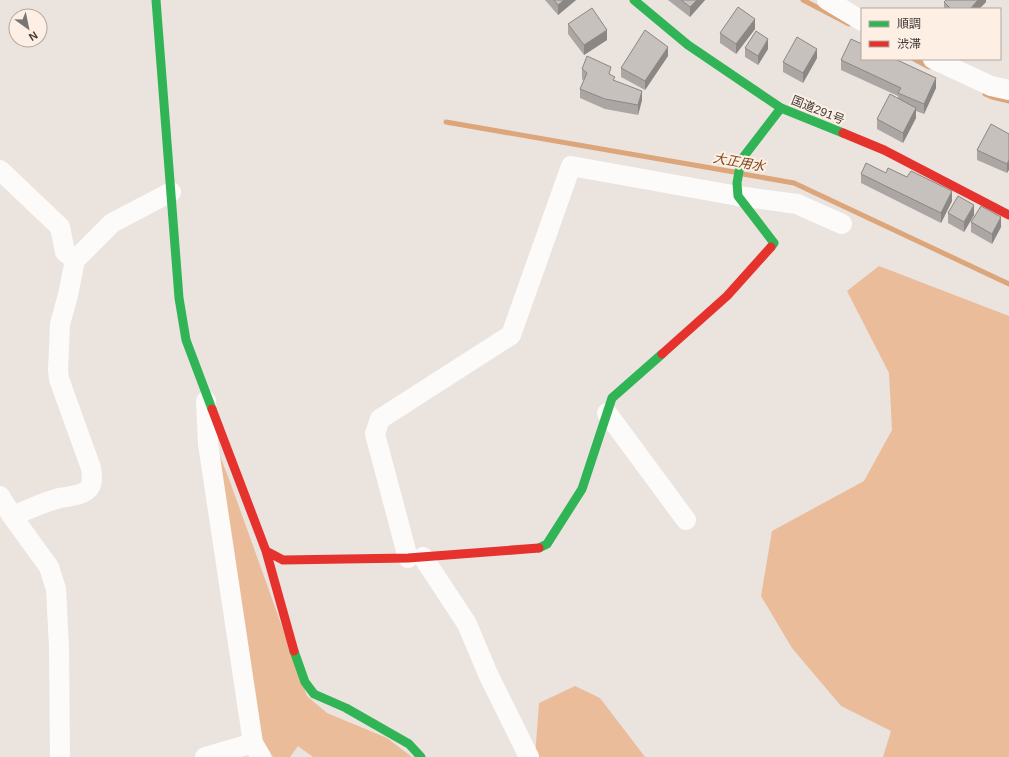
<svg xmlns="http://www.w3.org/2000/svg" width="1009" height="757" viewBox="0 0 1009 757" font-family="Arial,'Noto Sans JP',sans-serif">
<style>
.forest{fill:#eabc9a}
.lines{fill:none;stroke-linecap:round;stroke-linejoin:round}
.stream{stroke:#dca57a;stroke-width:5}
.street{stroke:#fcfbfa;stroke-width:20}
.fast{stroke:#30b455;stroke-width:9}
.jam{stroke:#e5322d;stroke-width:9}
.wall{fill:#aba6a3}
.shaded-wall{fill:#8b8784}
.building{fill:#c7c1bd;stroke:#8b8784}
.labels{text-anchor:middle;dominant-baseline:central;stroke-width:4;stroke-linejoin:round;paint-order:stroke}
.street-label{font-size:12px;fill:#3f3a36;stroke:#feefe5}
.water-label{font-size:13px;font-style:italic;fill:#7a471d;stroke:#feefe5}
</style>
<rect width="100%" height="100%" fill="#ebe3de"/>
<!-- forest -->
<path class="forest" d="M879,266L1009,316V757H883L891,731L841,706L792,648L761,596L772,531L864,481L892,430L889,373L847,291Z
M216,446L229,479L307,696L327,713L387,738L412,757H313L298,746L290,757H273L257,732Z
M575,686L600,698L645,757H535L539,703Z"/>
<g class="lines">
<!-- stream -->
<path class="stream" d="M803,0L849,24
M914,59L929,67
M985,94L992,97L1009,101
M446,122L734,172
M743,174L794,183L1009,284"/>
<!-- street -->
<path class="street" d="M827,0L862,21
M933,59L991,86L1009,90
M0,170L60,227L65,252L75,260
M206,401L208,444L253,743L261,757
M607,413L686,520
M0,496L12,516L49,567L56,589L59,647L60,757
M12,516C26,511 41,503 56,499C65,496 78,497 86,491C94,486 92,476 91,468L59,379L58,370L60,324L68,295L75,260L112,223L171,192
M423,557L467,624L488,674L529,757
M408,558L375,434L380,419L511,335L571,166L738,196L797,204L842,224
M205,757L253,743"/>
<!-- fast -->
<path class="fast" d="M156,0L179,298L186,340L212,409
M634,0L688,45L781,108L843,133
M771,247L774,243L738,196L737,183L741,160L781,108
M539,548L547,544L582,489L612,398L662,354
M294,651L305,682L314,694L346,708L409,744L421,757"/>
<!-- jam -->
<path class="jam" d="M843,133L884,150L1009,215
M662,354L727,296L771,247
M212,409L266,551L294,651
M266,551L283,560L408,558L539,548"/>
</g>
<!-- wall -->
<path class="wall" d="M545,0H576L558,15Z
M668,0H705L690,17Z
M986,0V2L979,9H944V2Z
M568,24L607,40L584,55L568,34Z
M755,29L736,54L720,43V33Z
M745,48L768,49L758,65L745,57Z
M668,56L645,90L621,77V68Z
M817,58L803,83L783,72V62Z
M841,60L936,88L924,114L916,111V118L903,143L877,129V119L898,98V96L841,70Z
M582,69L611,75L615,81L642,100L638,115L605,109L580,98V89L584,81L582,79Z
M1009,134L1007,173L977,160V150Z
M886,173L952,201L941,223L861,183V174Z
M948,213L974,215L964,232L948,223Z
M971,222L1001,227L992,244L971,232Z"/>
<!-- shaded-wall -->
<path class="shaded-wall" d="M564,0H576L558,15V5Z
M697,0H705L690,17V7Z
M978,0H986V2L979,9H970Z
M755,19V29L736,54V44Z
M607,30V40L584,55V45Z
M768,39V49L758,65V56Z
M668,47V56L645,90V81Z
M817,49V58L803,83V73Z
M936,78V88L924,114V104Z
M642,91V100L638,115V105Z
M916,108V118L903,143V133Z
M1009,160V170L1007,173V164Z
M952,191V201L941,223V213Z
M974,205V215L964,232V222Z
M1001,217V227L992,244V234Z"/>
<!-- building -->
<path class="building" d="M554,0H564L558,5Z
M681,0H697L690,7Z
M946,0H978L970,9H951L944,2Z
M738,7L755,19L736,44L720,33Z
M592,8L607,30L584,45L568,24Z
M645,30L668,47L645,81L621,68Z
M756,31L768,39L758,56L745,48Z
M797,37L817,49L803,73L783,62Z
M851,39L862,44V59H895L936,78L924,104L898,93L901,88L841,60Z
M587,56L611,67L609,74L615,77L613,80L642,91L638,105L605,99L580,89L587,73L582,69Z
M890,94L916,108L903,133L877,119Z
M991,124L1009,134V160L1007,164L977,150Z
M866,163L886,173L888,168L907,177L911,171L952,191L941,213L861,174Z
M958,196L974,205L964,222L948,213Z
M981,206L1001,217L992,234L971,222Z"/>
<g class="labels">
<!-- street labels -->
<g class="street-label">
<text transform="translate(818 110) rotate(22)">国道291号</text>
</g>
<!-- water labels -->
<g class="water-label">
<text transform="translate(739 162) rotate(10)">大正用水</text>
</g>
</g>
<!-- legend -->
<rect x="861" y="8" width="140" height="52" fill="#feefe5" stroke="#b2a79f"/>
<rect x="869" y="21" width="20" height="6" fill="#30b455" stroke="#b2a79f"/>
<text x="897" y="28" font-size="12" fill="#3f3a36">順調</text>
<rect x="869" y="41" width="20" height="6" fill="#e5322d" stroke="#b2a79f"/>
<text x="897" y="48" font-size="12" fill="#3f3a36">渋滞</text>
<!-- north arrow -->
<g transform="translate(28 28) rotate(147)"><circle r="19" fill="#feefe5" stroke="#b2a79f"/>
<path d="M0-3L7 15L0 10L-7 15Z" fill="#7b7571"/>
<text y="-6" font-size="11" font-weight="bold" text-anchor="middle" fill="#3f3a36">N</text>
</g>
</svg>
